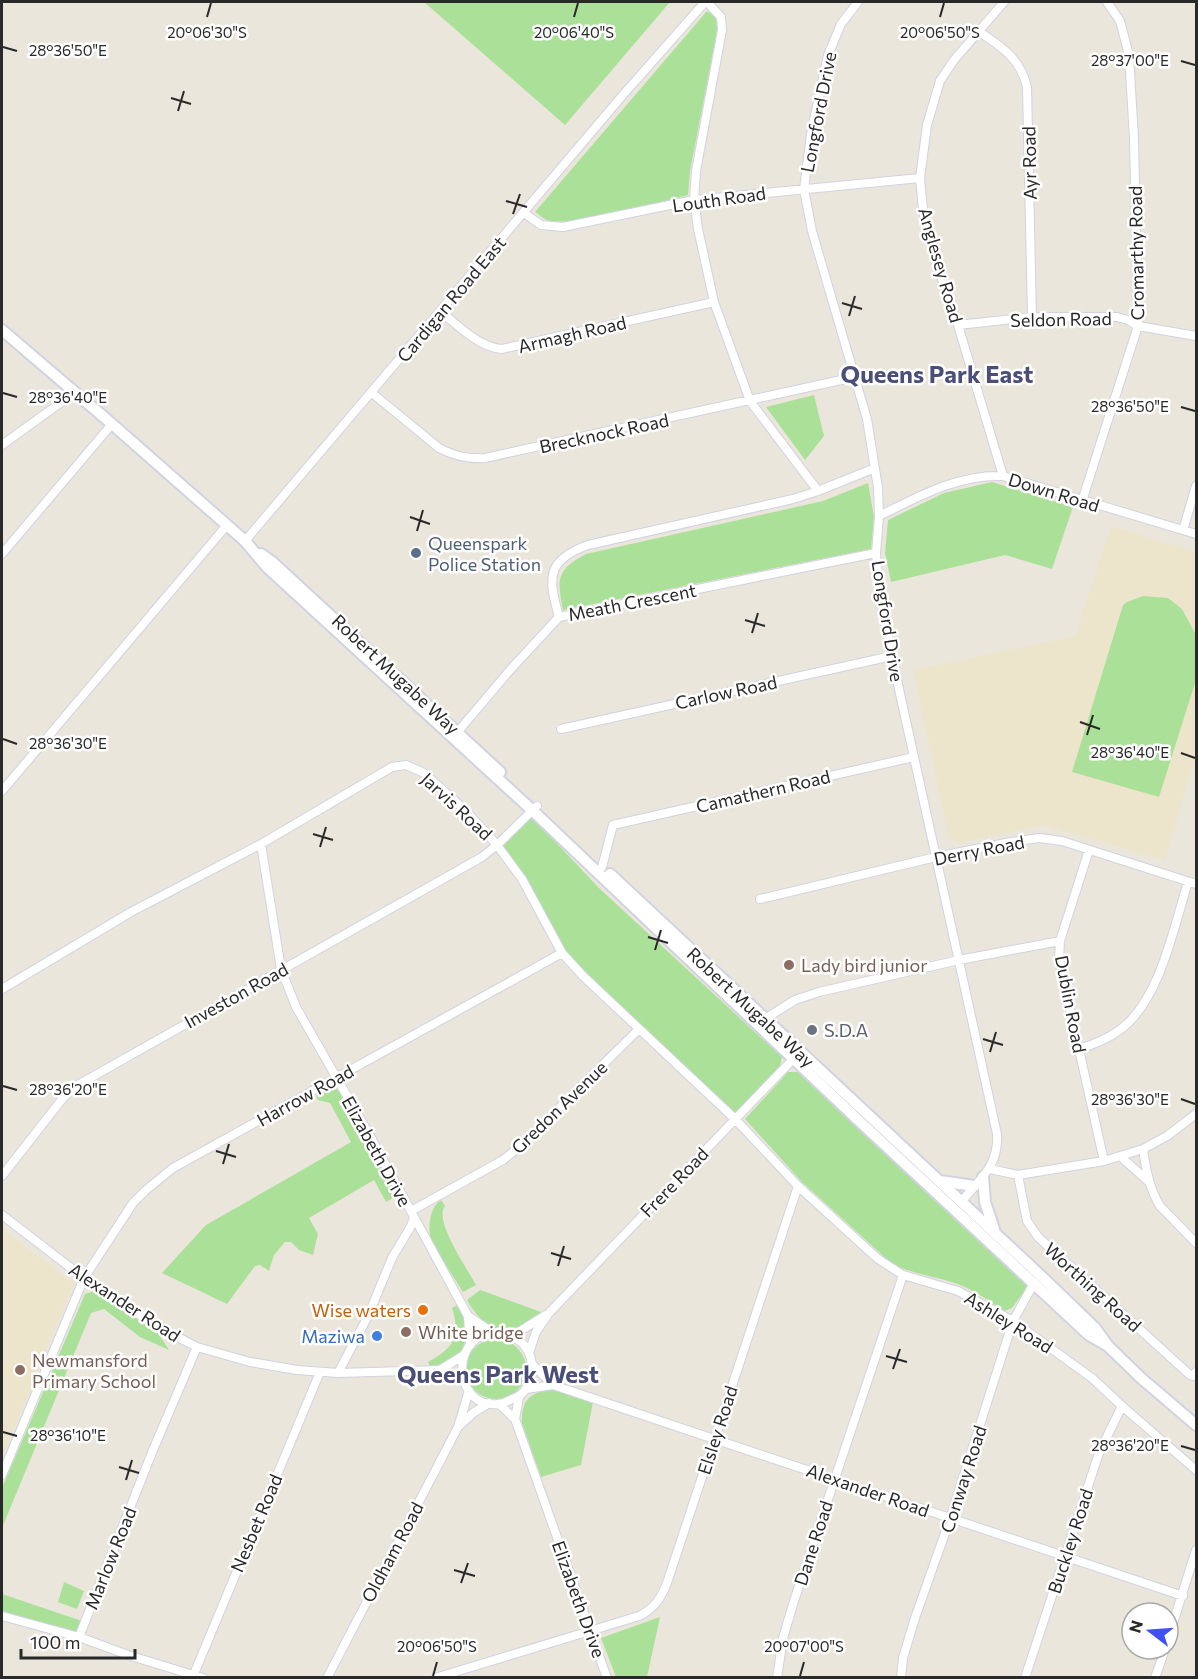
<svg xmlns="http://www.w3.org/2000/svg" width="1198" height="1679" viewBox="0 0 1198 1679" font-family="Commissioner,sans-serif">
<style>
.education{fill:#ece5cb}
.green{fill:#abe099}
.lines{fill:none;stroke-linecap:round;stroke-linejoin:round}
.minor-casing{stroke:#d1d2e2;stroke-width:10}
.secondary-casing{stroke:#d1d2e2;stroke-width:14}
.minor{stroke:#fff;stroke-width:8}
.secondary{stroke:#fff;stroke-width:10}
.ticks{fill:none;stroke:#292929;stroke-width:2}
.service-dot{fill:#5c6f8a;stroke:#fff;stroke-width:2}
.education-dot{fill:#8d6e63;stroke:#fff;stroke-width:2}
.worship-dot{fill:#6b7280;stroke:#fff;stroke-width:2}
.food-dot{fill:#e8710a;stroke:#fff;stroke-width:2}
.shop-dot{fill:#3f7fe0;stroke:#fff;stroke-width:2}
.labels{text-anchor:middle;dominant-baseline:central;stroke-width:5;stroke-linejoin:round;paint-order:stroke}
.street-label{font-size:18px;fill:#292929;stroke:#fff}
.service-label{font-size:18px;fill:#4e5e75;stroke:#fff;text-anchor:start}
.education-label{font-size:18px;fill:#785e54;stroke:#fff;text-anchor:start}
.worship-label{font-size:18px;fill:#5b616d;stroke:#fff;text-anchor:start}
.food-label{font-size:18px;fill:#c56008;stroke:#fff;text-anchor:end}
.shop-label{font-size:18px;fill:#366cbe;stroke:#fff;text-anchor:end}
.district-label{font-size:24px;font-weight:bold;fill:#4b4f78;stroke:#fff}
.ticks-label{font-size:15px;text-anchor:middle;fill:#292929;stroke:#fff;stroke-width:5;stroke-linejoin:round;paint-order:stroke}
</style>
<rect width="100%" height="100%" fill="#ebe6db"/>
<!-- education -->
<path class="education" d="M1111,526L1196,552V756L1165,860L1042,825L959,843L949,838L913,670L1075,636Z
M2,1229L74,1283L2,1457Z"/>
<!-- green -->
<path class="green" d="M424,2H670L565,125Z
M707,11L715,17L718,26L690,171L688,195C664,201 566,228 547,220C543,219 539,214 535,212Z
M814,395L824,436L805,460L766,407Z
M992,482L1073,507L1052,569L1005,555L891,582L885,553L888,520L944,493Z
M868,483L874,517L871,549L563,610C557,579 556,570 586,554L823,501Z
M1143,596L1168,598L1182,609L1196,635V680L1159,797L1072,772L1123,605L1127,602Z
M532,817L599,888L782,1057L780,1067L736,1113L729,1111L585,974L564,951L525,877L503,846Z
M788,1072H799L1028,1286L1012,1308L1004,1311C989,1301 973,1289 955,1283C933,1276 911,1274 891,1263L802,1182L745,1119Z
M329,1088H335L341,1093L398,1195L386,1202L374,1180L309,1218L318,1234L313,1255L299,1250L291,1242H285L274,1255L269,1271L260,1265L255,1266L227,1304L162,1273L206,1225L351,1142L330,1103L318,1100L316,1094Z
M441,1200L445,1206C433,1220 468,1270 476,1285L463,1292C456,1281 432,1244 430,1235C428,1224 431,1206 441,1200Z
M480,1290L541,1312C533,1317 521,1328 512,1330C493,1335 475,1315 467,1300Z
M95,1291L158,1333L169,1350L140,1337L104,1309L91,1313L2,1528V1488L85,1294Z
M457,1305C475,1334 466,1363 430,1366L428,1362C454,1348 461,1336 452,1308Z
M466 1369a30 30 0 1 1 60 0a30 30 0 1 1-60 0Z
M555,1390L593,1402L581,1465L541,1477L522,1423C521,1398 532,1391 555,1390Z
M64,1582L84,1591L77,1609L58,1602Z
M2,1594L82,1621L78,1633L2,1611Z
M660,1617L647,1677H616L601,1638Z"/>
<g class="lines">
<!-- minor casing -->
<g class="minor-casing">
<path id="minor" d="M707,2L721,17L722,30L696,171L694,200L698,229L714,302L750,401L818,491
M858,2L841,24L828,55L811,134L804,189L812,231L867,419L878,488L879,516L876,553L879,592L899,689L997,1134C999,1166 980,1179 961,1202
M978,31C1001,46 1021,59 1027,87L1032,317
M524,213L541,225L563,227L694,200L920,178
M440,311C458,325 478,347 502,349L714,302
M958,325L1032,317H1117L1128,320L1138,326L1196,336
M372,393L439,448C454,456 467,459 485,458L855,377
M2,445L74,393
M875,468L818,491L793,499L588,545C546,560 548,578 559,617L876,553
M1003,476L958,325L935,259L923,210L920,178L927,125L940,81L954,60L1004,2
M1082,501L1138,326L1134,139L1129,55L1120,21L1107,2
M879,516C918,497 958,474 1003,476L1196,534
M1183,530L1196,486
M245,541L622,96L705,2
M2,554L112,424
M561,729L892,656
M455,735L510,670L559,617
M2,791L227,525
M261,844L281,969L296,1007L370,1136L468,1316L470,1345
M1089,850L1060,941L1059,960L1104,1161
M602,867L613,825L914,757
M760,899L936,857L1011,842L1039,838L1062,841L1196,884
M2,989L131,912L261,844L392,767L406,765L424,773L466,811L497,845L522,879L562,953L583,976L735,1119L798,1186L878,1259L903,1275L958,1291L1013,1321L1092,1378L1122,1406L1196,1470
M763,1020L795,1000L819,992L959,960L1060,941
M1079,1049C1094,1044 1108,1039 1121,1029C1160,1000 1174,926 1188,882
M1143,1149C1146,1169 1149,1188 1160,1206L1196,1243
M1120,1156L1148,1181
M990,1169L1018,1175L1104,1161L1143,1149L1167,1136L1196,1114
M1018,1175L1027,1221L1038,1237L1190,1375L1193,1376L1196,1372
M2,1176L63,1098L76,1086L482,857L497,845L537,806
M411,1211L503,1160L523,1144L638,1030
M2,1215L84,1278L129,1308L166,1331L197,1347L250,1362L297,1370L338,1373L440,1370L463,1380
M468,1316C476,1321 486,1329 495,1333C501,1335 508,1334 513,1337C527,1343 533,1358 532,1371C531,1385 524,1395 512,1399C508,1401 503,1404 498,1404C460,1409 449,1352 481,1336C485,1334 491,1334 495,1333
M512,1336L546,1315
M529,1353L536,1332L549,1313L796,1056
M532,1364L553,1385L1183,1596
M440,1370L464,1355
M338,1373L368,1316L392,1258L411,1226L414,1218
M526,1389L553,1385
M499,1404L515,1419L607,1678
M515,1419L519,1397
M459,1426L473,1413L489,1403
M2,1475L84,1278L133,1203L146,1190L173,1168L562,953
M2,1616L79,1637L128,1655L203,1678
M79,1637L153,1450L197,1347
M1168,1639L1196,1550
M194,1674L320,1372
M327,1678L458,1427L469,1391
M435,1678L639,1616C654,1609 661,1598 667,1583L798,1186
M777,1678L783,1638L794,1601L903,1275
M901,1678L903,1658L915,1618L950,1519L1013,1321L1034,1283
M1025,1678L1099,1453L1122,1406
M1155,1678L1165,1649"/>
</g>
<!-- secondary casing -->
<g class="secondary-casing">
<path id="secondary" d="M2,330L112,424L245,541L267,567L533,811L858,1120L1089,1335L1108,1346
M261,554L271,561L500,772
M610,874L1041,1276L1095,1328L1108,1346L1141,1378L1196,1425
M983,1177L985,1202L994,1229
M940,1181L974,1186"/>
</g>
<!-- minor -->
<use href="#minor" class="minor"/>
<!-- secondary -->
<use href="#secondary" class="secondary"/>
</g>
<!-- ticks -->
<path class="ticks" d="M207,17L211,3M574,17L578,3M940,17L944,3M3,47L17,51M1181,61L1195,65M171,98L191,104M178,111L184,91M506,201L527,207M513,214L520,194M842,303L862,309M849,316L855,296M3,393L17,397M1181,407L1195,411M410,517L430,524M417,531L423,510M745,620L765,626M752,633L758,613M1080,722L1100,729M1087,735L1093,715M3,739L17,744M1181,753L1195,758M313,834L333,840M320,847L326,827M648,937L668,943M655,950L661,930M983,1039L1003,1045M990,1052L996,1032M3,1086L17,1090M1181,1099L1195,1104M216,1151L236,1157M223,1164L229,1144M551,1253L571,1259M558,1266L564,1246M886,1356L907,1362M893,1369L900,1349M3,1432L17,1436M1181,1446L1195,1450M119,1467L139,1473M126,1480L132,1460M454,1570L475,1576M461,1583L468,1563M433,1676L437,1662M800,1676L804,1662"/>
<!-- markers -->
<circle class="service-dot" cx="416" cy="553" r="6"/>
<g class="education-dot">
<circle cx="789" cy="965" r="6"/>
<circle cx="406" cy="1332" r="6"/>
<circle cx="20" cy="1370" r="6"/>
</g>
<circle class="worship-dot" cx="812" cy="1030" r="6"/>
<circle class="food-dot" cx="423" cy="1310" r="6"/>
<circle class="shop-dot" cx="377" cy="1336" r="6"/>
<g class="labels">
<!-- street labels -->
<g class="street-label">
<text transform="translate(818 112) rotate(-79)">Longford Drive</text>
<text transform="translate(1029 163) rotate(-91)">Ayr Road</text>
<text transform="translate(719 199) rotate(-8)">Louth Road</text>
<text transform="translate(1136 253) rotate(-91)">Cromarthy Road</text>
<text transform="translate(941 265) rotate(74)">Anglesey Road</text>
<text transform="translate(451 299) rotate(-50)">Cardigan Road East</text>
<text transform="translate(1061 319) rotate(-1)">Seldon Road</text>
<text transform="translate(572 334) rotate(-13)">Armagh Road</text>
<text transform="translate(604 433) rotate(-12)">Brecknock Road</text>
<text transform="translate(1054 492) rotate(17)">Down Road</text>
<text transform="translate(632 602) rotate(-11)">Meath Crescent</text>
<text transform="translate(888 621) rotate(81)">Longford Drive</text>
<text transform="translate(396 674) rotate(43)">Robert Mugabe Way</text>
<text transform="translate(726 692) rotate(-12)">Carlow Road</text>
<text transform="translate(763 791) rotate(-13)">Camathern Road</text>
<text transform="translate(457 806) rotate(43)">Jarvis Road</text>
<text transform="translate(979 850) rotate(-11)">Derry Road</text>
<text transform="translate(236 995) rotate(-29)">Investon Road</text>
<text transform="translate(1071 1004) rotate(79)">Dublin Road</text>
<text transform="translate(751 1007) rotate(43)">Robert Mugabe Way</text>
<text transform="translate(305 1095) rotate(-29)">Harrow Road</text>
<text transform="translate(559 1107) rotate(-44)">Gredon Avenue</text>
<text transform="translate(377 1151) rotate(61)">Elizabeth Drive</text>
<text transform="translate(674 1182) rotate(-46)">Frere Road</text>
<text transform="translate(1093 1287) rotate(42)">Worthing Road</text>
<text transform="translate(125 1302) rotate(33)">Alexander Road</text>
<text transform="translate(1009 1322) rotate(32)">Ashley Road</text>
<text transform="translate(717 1430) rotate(-72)">Elsley Road</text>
<text transform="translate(963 1479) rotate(-72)">Conway Road</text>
<text transform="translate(868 1490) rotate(19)">Alexander Road</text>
<text transform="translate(256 1523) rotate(-67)">Nesbet Road</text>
<text transform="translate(1070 1541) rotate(-72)">Buckley Road</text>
<text transform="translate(813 1543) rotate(-72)">Dane Road</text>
<text transform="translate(392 1552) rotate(-62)">Oldham Road</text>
<text transform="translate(110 1558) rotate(-68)">Marlow Road</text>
<text transform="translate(579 1599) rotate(70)">Elizabeth Drive</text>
</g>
<!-- service labels -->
<g class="service-label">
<text x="428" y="543">Queenspark<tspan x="428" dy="21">Police Station</tspan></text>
</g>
<!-- education labels -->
<g class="education-label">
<text x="801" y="965">Lady bird junior</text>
<text x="418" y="1332">White bridge</text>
<text x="32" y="1360">Newmansford<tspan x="32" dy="21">Primary School</tspan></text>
</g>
<!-- worship labels -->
<g class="worship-label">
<text x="824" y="1030">S.D.A</text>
</g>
<!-- food labels -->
<g class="food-label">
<text x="411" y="1310">Wise waters</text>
</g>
<!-- shop labels -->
<g class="shop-label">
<text x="365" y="1336">Maziwa</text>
</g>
<!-- district labels -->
<g class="district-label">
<text x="937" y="373">Queens Park East</text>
<text x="498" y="1373">Queens Park West</text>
</g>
</g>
<g class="ticks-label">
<text x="207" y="38">20°06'30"S</text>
<text x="574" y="38">20°06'40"S</text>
<text x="940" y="38">20°06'50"S</text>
<text x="68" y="56">28°36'50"E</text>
<text x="1130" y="66">28°37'00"E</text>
<text x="68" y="403">28°36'40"E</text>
<text x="1130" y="412">28°36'50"E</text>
<text x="68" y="749">28°36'30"E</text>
<text x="1130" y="758">28°36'40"E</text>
<text x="68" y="1095">28°36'20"E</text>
<text x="1130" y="1105">28°36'30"E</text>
<text x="68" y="1441">28°36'10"E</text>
<text x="1130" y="1451">28°36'20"E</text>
<text x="437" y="1652">20°06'50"S</text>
<text x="804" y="1652">20°07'00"S</text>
</g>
<!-- border -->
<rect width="1198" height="1679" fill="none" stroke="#292929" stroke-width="6"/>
<!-- north arrow -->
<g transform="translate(1150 1631) rotate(287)"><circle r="28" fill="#ffffff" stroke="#a9a9a9" stroke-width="1.5"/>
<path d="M0-4.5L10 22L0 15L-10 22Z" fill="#3f50f4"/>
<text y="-9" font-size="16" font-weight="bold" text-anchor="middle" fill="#292929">N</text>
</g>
<!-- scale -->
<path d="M21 1649v9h114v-9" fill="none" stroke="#292929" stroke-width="3"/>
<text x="30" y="1649" font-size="18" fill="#292929" stroke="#ffffff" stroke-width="4.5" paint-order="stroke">100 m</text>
</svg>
